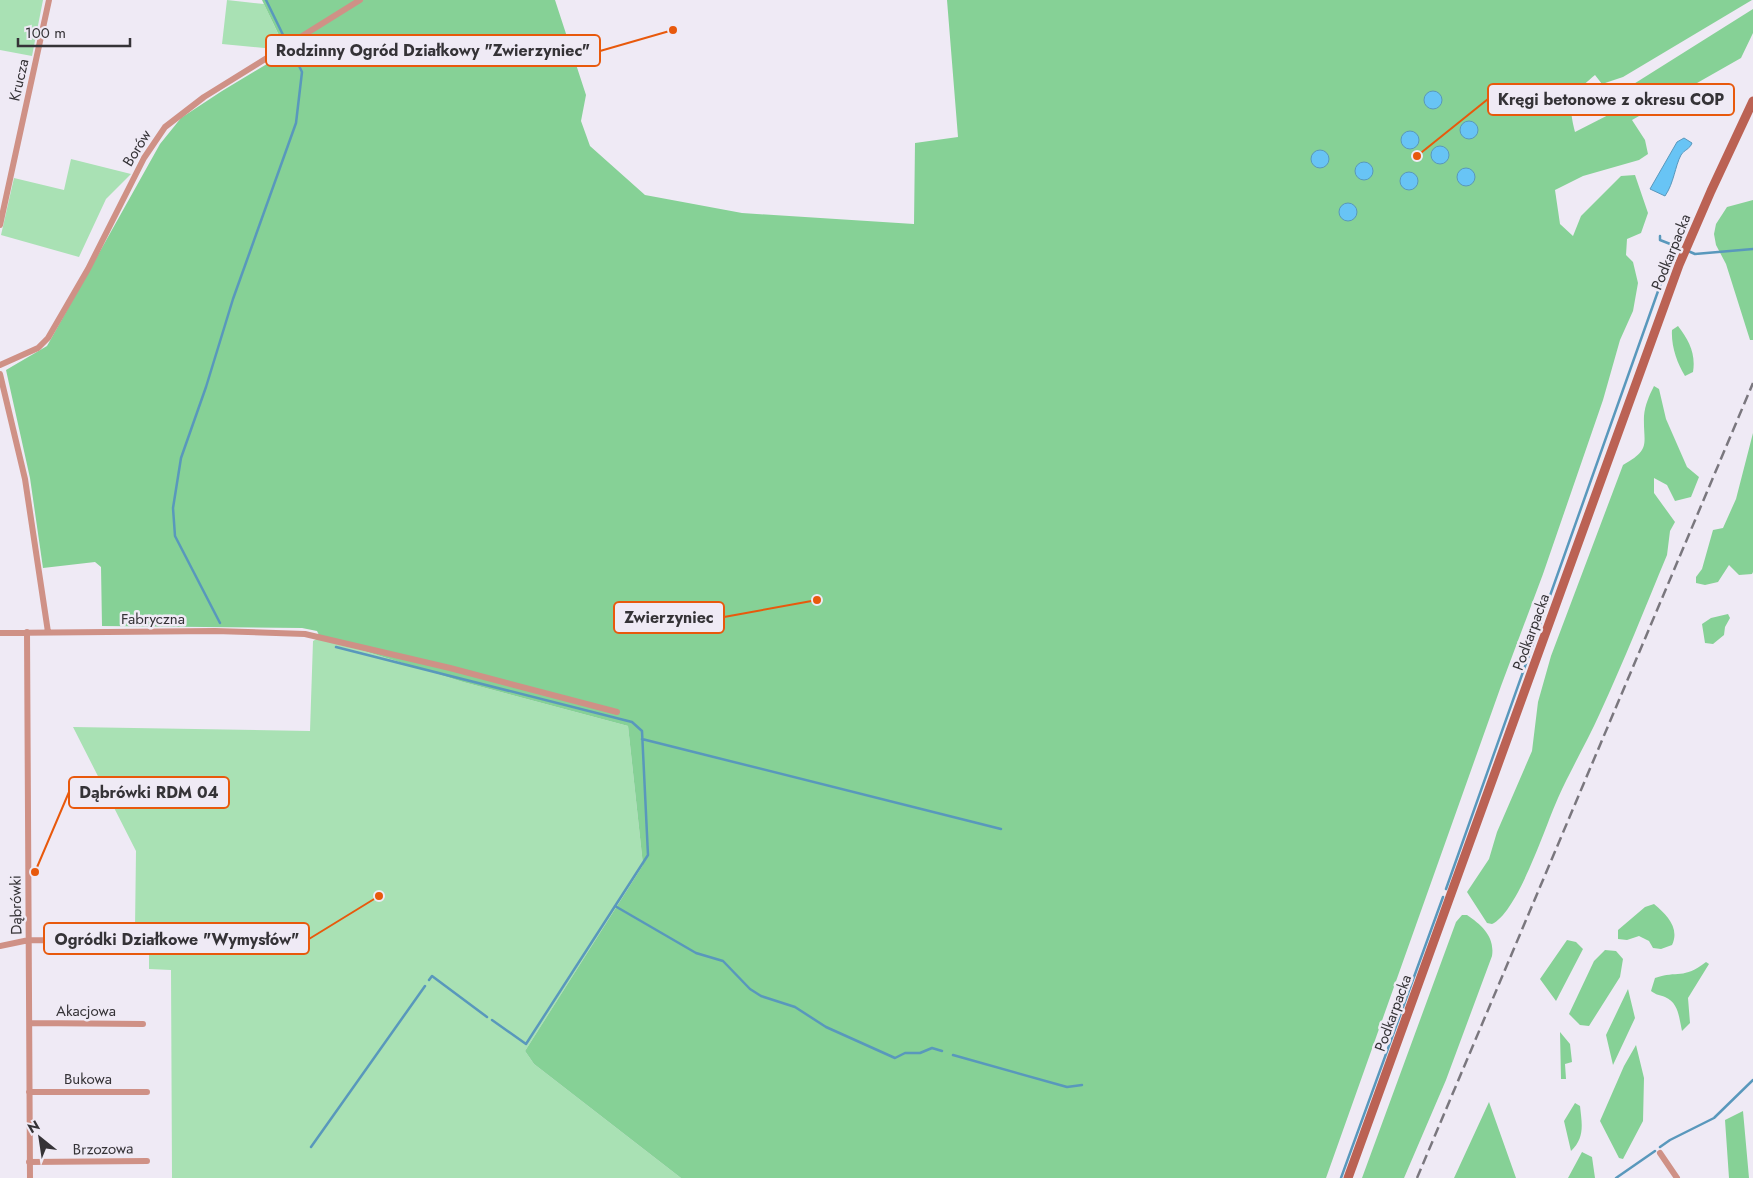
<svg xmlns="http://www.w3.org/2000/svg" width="1753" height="1178" viewBox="0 0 1753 1178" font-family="Jost,sans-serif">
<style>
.green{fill:#a9e1b4}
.forest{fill:#86d196}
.water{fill:#68c4f5;stroke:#5998bc}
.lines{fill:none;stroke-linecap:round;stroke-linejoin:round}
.stream{stroke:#5998bc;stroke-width:2.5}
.minor{stroke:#cf9186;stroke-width:6}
.secondary{stroke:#bb6254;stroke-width:9}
.rail{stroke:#7a777e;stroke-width:2.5;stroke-dasharray:10 5;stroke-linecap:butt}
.labels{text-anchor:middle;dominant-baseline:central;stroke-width:5;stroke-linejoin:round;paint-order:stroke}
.street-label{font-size:15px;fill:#353337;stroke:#efeaf5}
.leader{fill:none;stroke:#e8590c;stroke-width:2}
.callout-dot{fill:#e8590c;stroke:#efeaf5;stroke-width:2}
.callout{fill:#efeaf5;stroke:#e8590c;stroke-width:2}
.callout-label{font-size:16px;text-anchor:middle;font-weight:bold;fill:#353337}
</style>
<rect width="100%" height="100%" fill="#efeaf5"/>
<!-- green -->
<path class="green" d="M0,0H43L32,56L0,50Z
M227,0L264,4L283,44L275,49L222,44Z
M71,159L131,174L106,199L79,257L1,235L14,178L64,190Z
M320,637L463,682L628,726L643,865L525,1051L534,1064L681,1178H172L171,970L149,969V929L135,928L136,851L73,727L310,731L313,641Z"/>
<!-- forest -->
<path class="forest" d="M262,0H555L586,95L581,121L590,146L645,195L742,213L914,224L915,143L958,137L947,0H1752L1623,77L1602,84L1595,75C1571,95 1567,100 1575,132L1622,108L1613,97L1753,9V33L1741,58L1632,120L1645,140L1648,154L1639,160L1583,176L1555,190L1560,224L1573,236L1581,216L1621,176L1635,175L1648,213L1641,233L1627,239L1626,255L1633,262L1638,283L1633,311L1620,340L1603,400L1543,574L1501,686L1326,1178H681L534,1064L525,1051L643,865L628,726L463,682L320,637L317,631L302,628L102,626L101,567L95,562L43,568L30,478L6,370L47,346L160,144L181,118L222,91L287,52Z
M1753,200V340H1750L1726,264L1716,245L1714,234L1716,224L1727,207Z
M1678,326C1689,340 1696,354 1693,372L1685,376C1677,363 1671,346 1672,330Z
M1654,386L1659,389L1666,419L1687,467L1699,477L1691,497L1675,501L1667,485L1654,478V493L1675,522L1670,531L1667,555C1645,608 1624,661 1600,713C1587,742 1571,769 1558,798C1545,827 1518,912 1492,924L1487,923L1467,892L1489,859L1497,832L1532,751L1538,702L1551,656L1623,465C1652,449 1643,444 1644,416C1645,405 1649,396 1654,386Z
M1753,433V572L1752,574L1739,575L1729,565L1718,582L1705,585L1696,583V577L1702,569L1713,530L1723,528L1736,499Z
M1728,614L1730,618L1725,627L1724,635L1713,644L1705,643L1702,624L1711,618Z
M1654,904C1667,915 1680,928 1672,945L1661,949L1653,948L1649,941L1639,936L1627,940L1618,939V930L1645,907Z
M1467,915C1482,925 1495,937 1492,956L1446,1080L1404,1178H1362L1456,922L1462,915Z
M1567,940L1576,942L1583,949L1556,1001L1540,979Z
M1605,950L1616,951L1623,959L1620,977L1589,1026L1580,1025L1569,1014L1594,961Z
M1706,962L1709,964L1688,998L1690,1023L1682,1031C1679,1018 1679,1003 1665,997C1660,995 1656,995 1651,991L1655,978C1678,970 1683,980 1706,962Z
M1628,989L1635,1018L1613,1065L1606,1035Z
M1560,1032L1570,1044L1572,1062L1565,1064L1566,1079H1561Z
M1636,1045L1644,1078L1643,1121L1623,1159L1619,1158L1600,1121L1624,1066Z
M1489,1102L1516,1178H1454Z
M1575,1103L1580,1106C1582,1124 1585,1138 1571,1151L1564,1121Z
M1743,1111L1749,1178H1729L1725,1120Z
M1582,1152L1592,1157L1595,1178H1568Z"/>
<!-- water -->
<path class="water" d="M1424 100a9 9 0 1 1 18 0a9 9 0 1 1-18 0Z
M1460 130a9 9 0 1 1 18 0a9 9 0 1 1-18 0Z
M1401 140a9 9 0 1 1 18 0a9 9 0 1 1-18 0Z
M1684,138L1692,143C1690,149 1684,150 1681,155C1675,166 1674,183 1665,196L1650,189L1677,142Z
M1431 155a9 9 0 1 1 18 0a9 9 0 1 1-18 0Z
M1311 159a9 9 0 1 1 18 0a9 9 0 1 1-18 0Z
M1355 171a9 9 0 1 1 18 0a9 9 0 1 1-18 0Z
M1457 177a9 9 0 1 1 18 0a9 9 0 1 1-18 0Z
M1400 181a9 9 0 1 1 18 0a9 9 0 1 1-18 0Z
M1339 212a9 9 0 1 1 18 0a9 9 0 1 1-18 0Z"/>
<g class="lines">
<!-- stream -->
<path class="stream" d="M266,0L286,41
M1660,236V240L1683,249
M1688,251L1695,254L1753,249
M220,623L175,536L173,508L181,458L206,387L233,299L296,123L302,72L292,51
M336,647L632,722L642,731L648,855L526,1044L492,1020
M642,739L1001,829
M1446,889L1668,263
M615,906L696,953L723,961L750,989L761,996L795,1007L826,1027L895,1058L905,1053H920L932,1048L942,1051
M429,980L432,976L487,1017
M953,1055L1067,1087L1082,1085
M311,1147L425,986
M1660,1147L1670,1140L1714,1118L1753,1080
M1341,1178L1443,897
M1616,1178L1655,1151"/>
<!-- minor -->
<path class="minor" d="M0,225L49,0
M0,365L38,348L48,338L88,269L144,158L165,127L204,97L360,0
M0,374L25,479L48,632
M27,632L30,1178
M0,633L215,631L305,634L450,668L617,712
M0,946L29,940L154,941
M30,1023L143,1024
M29,1092H147
M1660,1153L1677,1178
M29,1162L147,1161"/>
<!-- secondary -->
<path class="secondary" d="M1348,1178L1679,265L1711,191L1753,101"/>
<!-- rail -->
<path class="rail" d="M1417,1178L1753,383"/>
</g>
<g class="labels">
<!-- street labels -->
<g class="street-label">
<text transform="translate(19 80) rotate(-77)">Krucza</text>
<text transform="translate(137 148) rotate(-58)">Borów</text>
<text transform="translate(1671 252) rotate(-68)">Podkarpacka</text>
<text x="153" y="619">Fabryczna</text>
<text transform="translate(1531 632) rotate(-70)">Podkarpacka</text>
<text transform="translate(16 905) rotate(-91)">Dąbrówki</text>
<text x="86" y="1011">Akacjowa</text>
<text transform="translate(1393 1013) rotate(-70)">Podkarpacka</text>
<text x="88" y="1079">Bukowa</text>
<text transform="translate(103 1149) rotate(-1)">Brzozowa</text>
</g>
</g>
<!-- callouts -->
<path class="leader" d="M673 30L600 51M1417 156L1488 99M817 600L724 617M35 872L69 792M379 896L309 939"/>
<g class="callout-dot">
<circle cx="673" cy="30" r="5"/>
<circle cx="1417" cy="156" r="5"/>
<circle cx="817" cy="600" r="5"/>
<circle cx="35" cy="872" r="5"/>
<circle cx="379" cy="896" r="5"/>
</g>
<g class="callout">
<rect x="266" y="35" width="334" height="31" rx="5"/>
<rect x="1488" y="84" width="246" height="31" rx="5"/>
<rect x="614" y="602" width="110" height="31" rx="5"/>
<rect x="69" y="777" width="160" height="31" rx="5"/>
<rect x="44" y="923" width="265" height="31" rx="5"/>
</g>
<g class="callout-label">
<text x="433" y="56">Rodzinny Ogród Działkowy "Zwierzyniec"</text>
<text x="1611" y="105">Kręgi betonowe z okresu COP</text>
<text x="669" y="623">Zwierzyniec</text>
<text x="149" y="798">Dąbrówki RDM 04</text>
<text x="177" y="945">Ogródki Działkowe "Wymysłów"</text>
</g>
<!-- north arrow -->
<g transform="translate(40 1138) rotate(330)" stroke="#efeaf5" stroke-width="4" paint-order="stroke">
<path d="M0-4L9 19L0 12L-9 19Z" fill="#353337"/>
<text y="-8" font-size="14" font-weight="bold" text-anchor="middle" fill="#353337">N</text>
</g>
<!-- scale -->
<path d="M18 38v8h112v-8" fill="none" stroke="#353337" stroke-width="2.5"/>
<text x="25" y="38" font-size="15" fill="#353337" stroke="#efeaf5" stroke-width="4" paint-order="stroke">100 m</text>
</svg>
